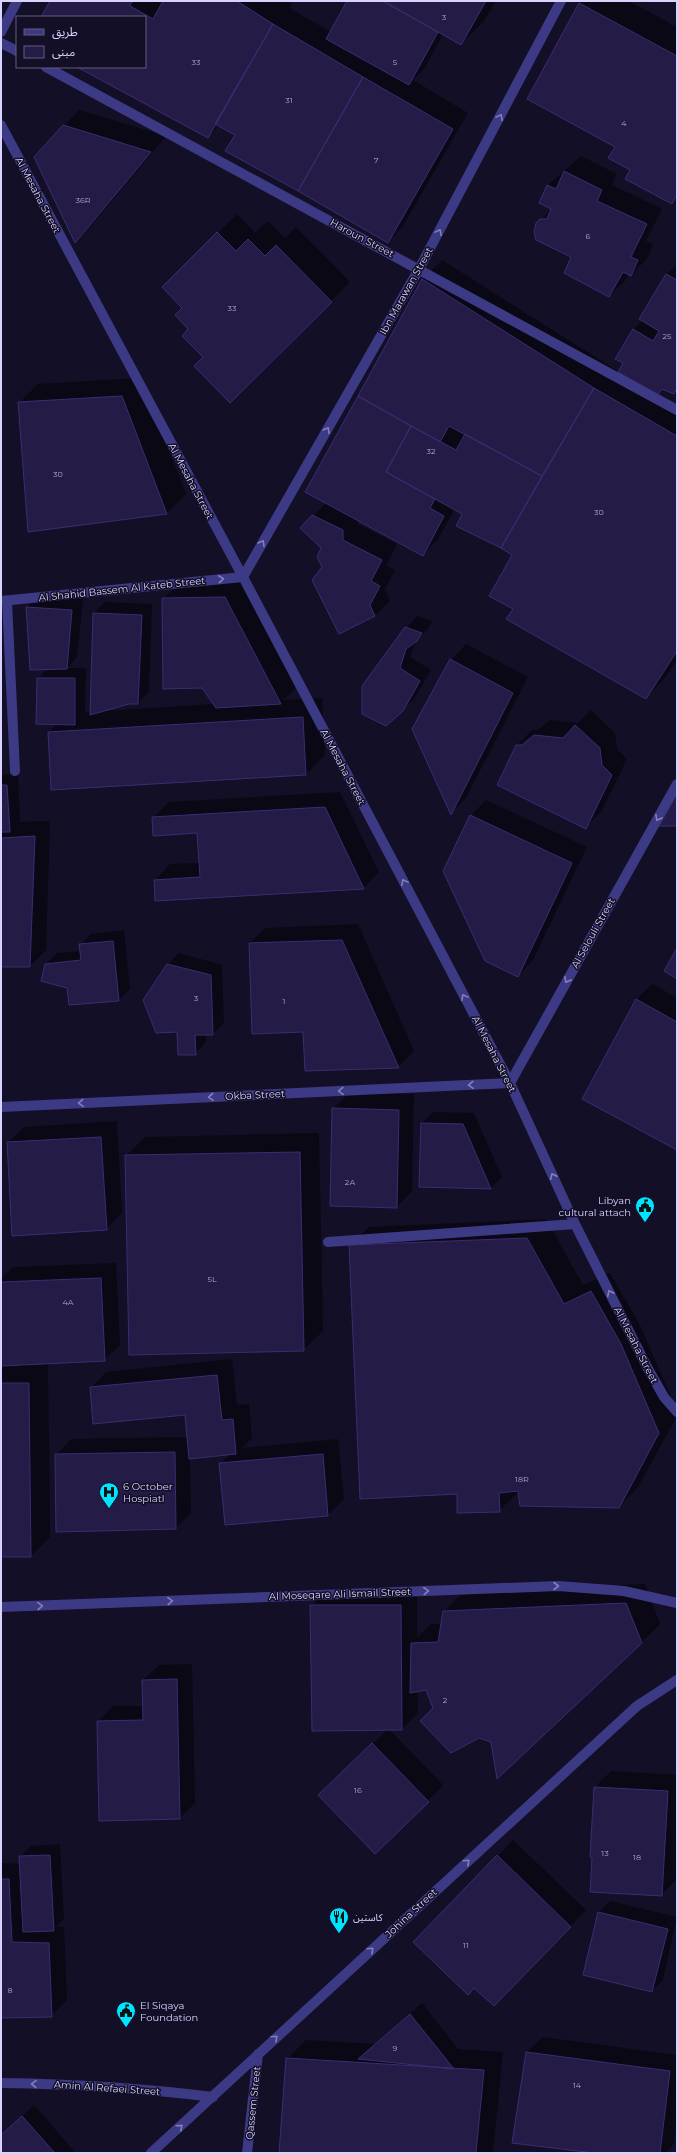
<svg xmlns="http://www.w3.org/2000/svg" width="678" height="2154" viewBox="0 0 678 2154" font-family="Montserrat,'Noto Sans Arabic',sans-serif">
<style>
.shadow{fill:#0007}
.building{fill:#241b47;stroke:#3b2d73}
.lines{fill:none;stroke-linecap:round;stroke-linejoin:round}
.street{stroke:#3d3a85;stroke-width:10}
.oneway{stroke:#837fbc}
.labels{text-anchor:middle;dominant-baseline:central;stroke-width:3;stroke-linejoin:round;paint-order:stroke}
.number-label{font-size:8px;fill:#aca6d1}
.street-label{font-size:10px;fill:#d9d4ff;stroke:#130f26}
.poi-label{font-size:10px;fill:#d9d4ff;stroke:#130f26;text-anchor:start}
</style>
<rect width="100%" height="100%" fill="#130f26"/>
<!-- shadow -->
<path class="shadow" d="M51,1H287L292,4L289,8L331,32L348,1H496L484,21L461,44L443,34L425,68L413,80L468,113L403,226L388,242L226,151L236,135L219,125L207,137L79,67H145V17H43Z
M583,1H629L677,27V197L671,203L631,169L616,146L580,4Z
M79,110L166,136L91,226L76,241L64,126Z
M581,156L617,174L612,185L662,209L646,241L653,244L647,259L631,275L629,273L625,281L609,296L572,257L537,224L552,209L540,203L548,185Z
M237,214L255,233L268,221L285,238L296,227L350,282L230,402L190,329L183,308L163,287Z
M442,260L619,372L625,363L634,329L643,320L667,274L677,264V395L664,389L658,395L677,406V660L665,678L646,698L514,609V554L501,547L464,513L455,508L438,539L423,554L358,519V524L397,544L386,566L395,570L385,589L390,600L375,616L324,567L322,547L313,516L327,502L307,491L423,279Z
M141,378L186,494L167,513L29,531L19,403L38,384Z
M241,582L296,688L283,700L322,698L325,755L306,774L49,732L57,724L38,679L47,669L27,607L38,596L83,599L77,657L67,668H86L85,712H91L94,613L105,602L152,604L149,692L138,703H129L104,711L214,704L163,599L179,583Z
M417,616L432,621L428,629L416,641L410,657L431,670L414,699L402,710L388,650Z
M466,644L528,677L466,798L451,813V660Z
M591,710L615,733L617,749L627,759L601,812L586,827L516,746L532,730H538L550,720L578,723Z
M18,774L20,820L18,822L50,821L46,950L30,966H1V775Z
M340,792L379,872L364,888L156,900L155,880L170,864L200,863L198,832L153,818L169,802Z
M486,800L587,847L533,960L518,976L444,871L471,815Z
M358,924L414,1051L398,1067L306,1070L304,1031L250,943L265,928Z
M124,930L130,989L119,1000L46,964L57,953L81,951L80,945L91,934Z
M179,953L222,965L224,1023L213,1034H206V1042L195,1054L178,1031L168,964Z
M652,984L677,998V1149L636,1000Z
M349,1093L414,1094L412,1191L397,1207L333,1109Z
M433,1112L474,1113L502,1177L491,1188L420,1186L422,1123Z
M117,1121L122,1213L106,1229L8,1143L24,1127Z
M319,1133L323,1331L303,1350L126,1156L145,1137Z
M546,1219L583,1285L610,1273L640,1325L677,1411V1416L638,1487L619,1507L519,1491L499,1511L458,1493L350,1246L369,1227Z
M116,1263L120,1345L104,1360L48,1363L50,1537L31,1556H1V1279L13,1267Z
M232,1359L237,1405L249,1404L252,1438L242,1448L338,1439L344,1499L328,1515L220,1464L230,1454L190,1458L191,1513L176,1528L56,1455L71,1439L188,1437L186,1413L91,1388L106,1372Z
M645,1584L660,1624L641,1643L492,1741L434,1709L426,1689L417,1691L418,1713L402,1729H389L443,1785L428,1801L335,1780L388,1729L311,1606L327,1590L417,1589V1638L431,1624H442L444,1612L463,1592Z
M192,1664L195,1803L180,1818L98,1722L113,1706H144L143,1680L159,1665Z
M611,1771L677,1775V1879L661,1895L591,1856L595,1787Z
M513,1840L586,1910L509,1990L498,1856Z
M60,1844L64,1919L56,1927H64L67,2000L51,2016L1,2017V1863L21,1864L20,1857L31,1846Z
M610,1901L677,1917L663,1980L652,1991L599,1912Z
M422,2003L458,2049L503,2052L493,2153H280L287,2059L306,2040L375,2044Z
M543,2037L677,2055V2120L674,2144L665,2153H602L527,2052Z
M34,2105L74,2151L72,2153H1V2136Z"/>
<!-- building -->
<path class="building" d="M50,1H132L130,6L153,19L163,1H237L273,24L208,138L77,67H145V17H41Z
M347,1H383L438,32L409,85L326,39Z
M383,1H486L461,45Z
M579,3L677,56V194L672,204L625,179L630,170L608,158L615,147L527,99Z
M273,24L363,77L298,191L225,151L235,135L215,124Z
M363,77L453,129L388,243L298,191Z
M63,125L151,152L75,243L34,157Z
M564,171L602,190L597,201L647,224L631,257L638,260L631,276L623,272L609,297L564,273L571,257L536,240L534,232L536,223L540,219H547L551,209L539,203L547,185L556,189Z
M217,232L236,251L248,239L265,256L276,245L332,302L230,403L194,366L203,357L182,336L188,329L175,315L182,308L162,287Z
M666,274L677,280V389L674,394L662,389L658,395L618,372L623,363L615,359L633,329L653,341L659,331L639,319Z
M422,279L594,388L542,476L449,426L440,442L358,396Z
M594,388L677,436V651L646,699L506,619L513,609L489,596L512,555L501,548Z
M122,396L167,514L28,532L18,402Z
M358,396L411,426L386,472L435,499L430,508L444,516L423,556L305,492Z
M411,426L456,450L465,434L542,476L501,548L456,526L462,514L386,472Z
M312,515L343,530V540L382,560L371,581L380,586L370,605L375,616L339,634L312,580L322,567L317,557L321,548L300,528Z
M225,597L281,704L216,708L202,688L163,689L162,598Z
M26,607L72,610L67,669L30,670Z
M93,613L142,615L138,704H129L90,715Z
M405,627L422,633L417,641L406,649L400,668L420,681L403,711L386,726L362,714V686Z
M450,659L513,693L451,815L412,729Z
M37,678H75V725L36,724Z
M303,717L306,775L51,790L48,732Z
M575,725L600,748L602,765L612,775L586,829L497,785L516,745H522L534,735L563,738Z
M1,785H7L10,832H1Z
M677,791V824L675,826H657Z
M325,807L364,889L155,901L154,880L200,877L197,833L153,836L152,817Z
M470,815L572,863L518,977L485,961L443,871Z
M35,836L30,967H1V838Z
M342,940L399,1068L305,1071L303,1032L252,1034L249,943Z
M113,941L119,1001L69,1005L67,988L41,981L45,964L81,960L79,944Z
M677,948V979L664,971Z
M167,964L211,975L213,1035H195L196,1055H178L177,1032L156,1033L143,1000Z
M636,999L677,1022V1150L582,1099Z
M332,1108L399,1110L397,1208L330,1206Z
M421,1123L463,1124L491,1189L419,1187Z
M101,1137L107,1230L12,1236L7,1142Z
M300,1152L304,1351L129,1355L125,1155Z
M527,1238L564,1304L591,1291L621,1344L659,1433L619,1508L520,1506L518,1491L499,1493L500,1512L457,1513V1494L360,1499L349,1245Z
M101,1278L105,1361L1,1366V1282Z
M217,1375L222,1420L233,1419L236,1454L189,1459L185,1415L93,1424L90,1387Z
M1,1383H29L31,1557H1Z
M175,1452L176,1529L56,1532L55,1454Z
M323,1454L328,1516L225,1525L219,1463Z
M626,1603L642,1643L497,1779L491,1742L479,1738L451,1753L420,1721L433,1708L426,1690L410,1693L411,1643L438,1642L443,1611Z
M310,1605H401L402,1730L312,1731Z
M177,1679L180,1819L99,1821L97,1721L143,1720L142,1680Z
M372,1743L429,1802L375,1854L318,1795Z
M594,1787L668,1791L662,1896L590,1892L592,1858L590,1857Z
M50,1855L54,1931L23,1932L19,1856Z
M497,1855L571,1927L494,2006L474,1988L468,1995L413,1942Z
M1,1879H9L12,1942L49,1943L52,2017L1,2018Z
M598,1912L668,1929L652,1992L583,1975Z
M410,2014L454,2069L358,2059Z
M526,2052L670,2071L660,2153H594L512,2143Z
M286,2058L484,2070L476,2153H279Z
M22,2116L55,2153H1V2135Z"/>
<g class="lines">
<!-- street -->
<path class="street" d="M1,32L17,1
M1,43L17,51
M46,67L677,410
M1,125L243,577L510,1083L575,1224L647,1367L664,1397L677,1412
M1,601L243,577L419,269L561,1
M7,601L15,771
M1,1107L510,1083L677,784
M328,1242L575,1224
M1,1607L558,1586L624,1591L677,1603
M1,2083C72,2084 142,2088 213,2097
M151,2153L637,1706L677,1680
M247,2153L258,2054"/>
</g>
<!-- one-way arrows -->
<defs><path id="oneway-chevron" d="M-2-3.5L2.5 0L-2 3.5" fill="none" stroke-width="1.6" stroke-linecap="round" stroke-linejoin="round"/></defs>
<g class="oneway">
<use href="#oneway-chevron" transform="translate(500 117) rotate(-62)"/>
<use href="#oneway-chevron" transform="translate(439 232) rotate(-62)"/>
<use href="#oneway-chevron" transform="translate(327 430) rotate(-60)"/>
<use href="#oneway-chevron" transform="translate(262 543) rotate(-60)"/>
<use href="#oneway-chevron" transform="translate(221 579) rotate(-6)"/>
<use href="#oneway-chevron" transform="translate(658 818) rotate(119)"/>
<use href="#oneway-chevron" transform="translate(404 882) rotate(-118)"/>
<use href="#oneway-chevron" transform="translate(567 980) rotate(119)"/>
<use href="#oneway-chevron" transform="translate(464 997) rotate(-118)"/>
<use href="#oneway-chevron" transform="translate(471 1085) rotate(177)"/>
<use href="#oneway-chevron" transform="translate(341 1091) rotate(177)"/>
<use href="#oneway-chevron" transform="translate(211 1097) rotate(177)"/>
<use href="#oneway-chevron" transform="translate(81 1103) rotate(177)"/>
<use href="#oneway-chevron" transform="translate(553 1176) rotate(-115)"/>
<use href="#oneway-chevron" transform="translate(610 1293) rotate(-117)"/>
<use href="#oneway-chevron" transform="translate(556 1586)"/>
<use href="#oneway-chevron" transform="translate(426 1591) rotate(-2)"/>
<use href="#oneway-chevron" transform="translate(170 1601) rotate(-2)"/>
<use href="#oneway-chevron" transform="translate(40 1606) rotate(-2)"/>
<use href="#oneway-chevron" transform="translate(467 1862) rotate(-43)"/>
<use href="#oneway-chevron" transform="translate(371 1950) rotate(-43)"/>
<use href="#oneway-chevron" transform="translate(275 2038) rotate(-43)"/>
<use href="#oneway-chevron" transform="translate(34 2084) rotate(-179)"/>
<use href="#oneway-chevron" transform="translate(180 2127) rotate(-42)"/>
</g>
<!-- icons -->
<defs>
<g id="civic-pin" transform="scale(1)"><path d="M0 17L-7.5 6A9.5 9.5 0 1 1 7.5 6Z" fill="#00e5ff" stroke="#130f26"/><path d="M-.6-6.5H3V-4.5H.6V-3L4-1V1h2V6H-6V1h2V-1L-.6-3ZM-1.2 2.5V6h2.4V2.5Z" fill="#111"/></g>
<g id="hospital-pin" transform="scale(1)"><path d="M0 17L-7.5 6A9.5 9.5 0 1 1 7.5 6Z" fill="#00e5ff" stroke="#130f26"/><path d="M-5-5h3v3.5h4V-5h3V5h-3V1.5h-4V5h-3Z" fill="#111"/></g>
<g id="restaurant-pin" transform="scale(1)"><path d="M0 17L-7.5 6A9.5 9.5 0 1 1 7.5 6Z" fill="#00e5ff" stroke="#130f26"/><path d="M-5-6h1v4h1v-4h1v4h1v-4h1v5L-1.5 .5V6h-2V.5L-5-1ZM5-6V6H3V1.5H1.5Q1.5-4 5-6Z" fill="#111"/></g>
</defs>
<g fill-rule="evenodd">
<use href="#civic-pin" x="645" y="1206"/>
<use href="#hospital-pin" x="109" y="1492"/>
<use href="#restaurant-pin" x="339" y="1917"/>
<use href="#civic-pin" x="126" y="2011"/>
</g>
<g class="labels">
<!-- number labels -->
<g class="number-label">
<text x="444" y="17">3</text>
<text x="196" y="62">33</text>
<text x="395" y="62">5</text>
<text x="289" y="100">31</text>
<text x="624" y="123">4</text>
<text x="376" y="160">7</text>
<text x="83" y="200">36R</text>
<text x="588" y="236">6</text>
<text x="232" y="308">33</text>
<text x="667" y="336">25</text>
<text x="431" y="451">32</text>
<text x="58" y="474">30</text>
<text x="599" y="512">30</text>
<text x="196" y="998">3</text>
<text x="284" y="1001">1</text>
<text x="350" y="1182">2A</text>
<text x="212" y="1279">5L</text>
<text x="68" y="1302">4A</text>
<text x="522" y="1479">18R</text>
<text x="445" y="1700">2</text>
<text x="358" y="1790">16</text>
<text x="605" y="1853">13</text>
<text x="637" y="1857">18</text>
<text x="466" y="1945">11</text>
<text x="10" y="1990">8</text>
<text x="395" y="2048">9</text>
<text x="577" y="2085">14</text>
</g>
<!-- street labels -->
<g class="street-label">
<text transform="translate(38 195) rotate(62)">Al Mesaha Street</text>
<text transform="translate(362 238) rotate(28)">Haroun Street</text>
<text transform="translate(406 291) rotate(-61)">Ibn Marawan Street</text>
<text transform="translate(191 481) rotate(62)">Al Mesaha Street</text>
<text transform="translate(122 589) rotate(-6)">Al Shahid Bassem Al Kateb Street</text>
<text transform="translate(343 767) rotate(62)">Al Mesaha Street</text>
<text transform="translate(593 933) rotate(-61)">Al Selouli Street</text>
<text transform="translate(494 1054) rotate(63)">Al Mesaha Street</text>
<text transform="translate(255 1095) rotate(-3)">Okba Street</text>
<text transform="translate(636 1345) rotate(63)">Al Mesaha Street</text>
<text transform="translate(340 1594) rotate(-2)">Al Moseqare Ali Ismail Street</text>
<text transform="translate(411 1913) rotate(-43)">Johina Street</text>
<text transform="translate(107 2088) rotate(4)">Amin Al Refaei Street</text>
<text transform="translate(253 2103) rotate(-84)">Qassem Street</text>
</g>
<!-- poi labels -->
<g class="poi-label">
<text x="631" y="1200" text-anchor="end">Libyan<tspan x="631" dy="12">cultural attach</tspan></text>
<text x="123" y="1486">6 October<tspan x="123" dy="12">Hospiatl</tspan></text>
<text x="353" y="1917">كاستين</text>
<text x="140" y="2005">El Siqaya<tspan x="140" dy="12">Foundation</tspan></text>
</g>
</g>
<!-- border -->
<rect width="678" height="2154" fill="none" stroke="#d9d4ff" stroke-width="4"/>
<!-- legend -->
<rect x="16" y="16" width="130" height="52" fill="#130f26" stroke="#625e7d"/>
<rect x="24" y="29" width="20" height="6" fill="#3d3a85" stroke="#625e7d"/>
<text x="52" y="36" font-size="12" fill="#d9d4ff">طريق</text>
<rect x="24" y="46" width="20" height="12" fill="#241b47" stroke="#625e7d"/>
<text x="52" y="56" font-size="12" fill="#d9d4ff">مبنى</text>
</svg>
